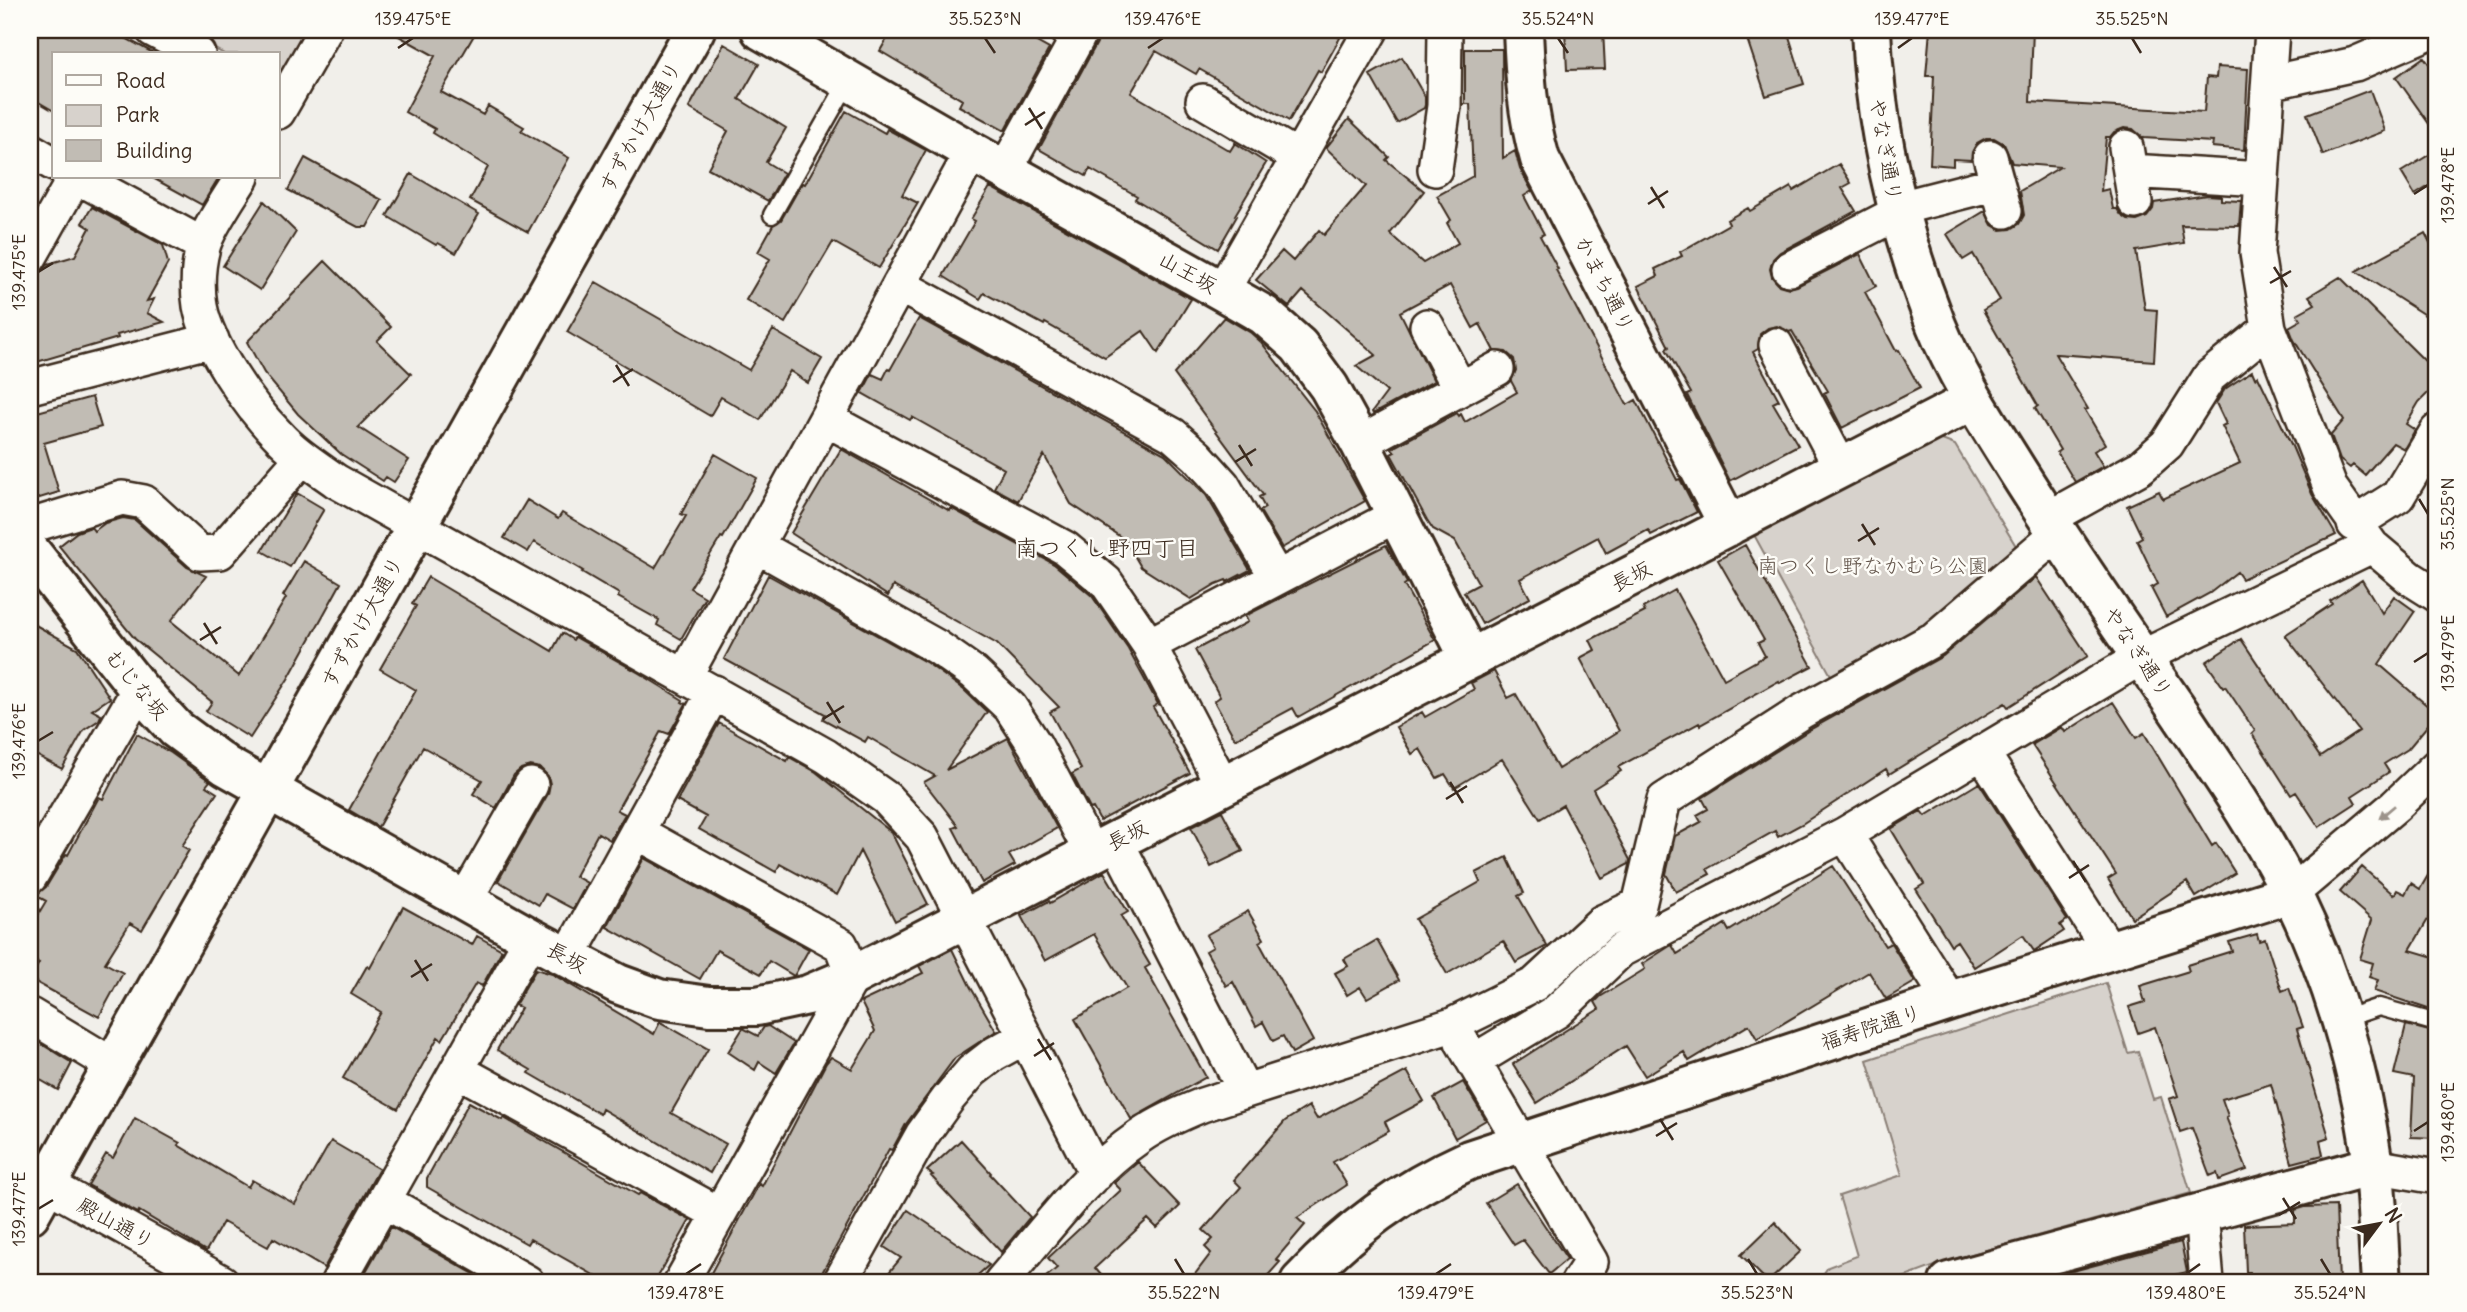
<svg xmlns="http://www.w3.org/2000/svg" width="2467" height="1312" viewBox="0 0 2467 1312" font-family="Delius,'Klee One',sans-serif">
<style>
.green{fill:#d7d2cc;stroke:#897e75;stroke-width:2}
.building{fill:#c1bcb4;stroke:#3b2a1e;stroke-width:2}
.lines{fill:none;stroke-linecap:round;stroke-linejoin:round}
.service-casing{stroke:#3b2a1e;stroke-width:21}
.minor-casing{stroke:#3b2a1e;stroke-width:38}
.tertiary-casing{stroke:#3b2a1e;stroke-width:44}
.service{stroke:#fdfcf7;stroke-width:16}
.minor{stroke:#fdfcf7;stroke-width:33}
.tertiary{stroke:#fdfcf7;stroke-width:38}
.oneway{fill:#9c938a}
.ticks{fill:none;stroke:#3b2a1e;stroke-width:2.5}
.labels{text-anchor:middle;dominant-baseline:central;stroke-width:5;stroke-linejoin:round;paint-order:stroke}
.street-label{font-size:21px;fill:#3b2a1e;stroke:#fdfcf7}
.park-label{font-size:21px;fill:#62544a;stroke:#fdfcf7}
.neighbourhood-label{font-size:23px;fill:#3b2a1e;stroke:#fdfcf7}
.neatline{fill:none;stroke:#3b2a1e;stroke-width:2.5}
.ticks-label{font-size:18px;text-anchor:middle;fill:#3b2a1e}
</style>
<rect width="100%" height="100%" fill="#f1efea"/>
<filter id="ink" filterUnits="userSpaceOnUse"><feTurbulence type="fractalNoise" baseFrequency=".0143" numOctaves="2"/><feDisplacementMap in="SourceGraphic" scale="14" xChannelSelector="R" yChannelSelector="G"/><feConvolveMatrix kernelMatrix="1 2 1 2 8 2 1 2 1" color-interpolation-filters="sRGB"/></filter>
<g filter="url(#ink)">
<!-- green -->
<path class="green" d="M179,30H307L283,73L278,75V54H224Z
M1937,438L1955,445L2016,546L2013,556L1923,632L1834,681L1753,533Z
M2106,983L2128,1053L2138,1051L2153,1099L2161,1097L2191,1193L1954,1259L1892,1282H1818L1828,1267L1857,1256L1839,1196L1902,1175L1867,1060Z"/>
<!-- building -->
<path class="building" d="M30,30H111L155,54H54V111L30,97Z
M388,30H477L441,92L483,115L488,106L524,127L521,131L569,158L528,232L470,200L488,167L433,133L435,129L405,112L435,56Z
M892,30H1015L1049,49L1005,130H1003L959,106L962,100L880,51Z
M1104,30H1326L1340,38L1321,72L1318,70L1289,121L1199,69L1196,74L1156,51L1131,93L1230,151L1235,143L1266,163L1235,215L1237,216L1218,249L1135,199L1137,196L1090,169L1086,176L1039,149Z
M1565,30H1603L1605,69L1567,70Z
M1744,30H1787L1804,84L1766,96Z
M1930,30H2033L2030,102L2204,112L2207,77L2216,78L2217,67L2248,69L2244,150L2212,147L2213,142L2143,138L2133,129L2124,128L2114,132L2110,137H2106L2101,191L2109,189L2113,209H2117L2121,215L2128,220L2137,221L2147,217L2153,209L2154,203L2207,195L2221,196V200L2241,201L2239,226L2181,225L2184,243L2136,251L2145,309L2157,310L2154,361L2055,354L2088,409L2085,410L2105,444L2094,451L2103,466L2075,482L2057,452L2060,450L2035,408L2038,406L1983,310L2000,300L1973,254L1963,260L1947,234L1985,211L1992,225L2001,230L2011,229L2019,224L2024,215L2020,191L2060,167L2012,163L2004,144L1994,138H1986L1977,143L1972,152L1971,160L1953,159V166L1930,164L1934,76H1926Z
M724,44L759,64L739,99L786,128L766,162L784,173L768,201L708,168L728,131L689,108Z
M1465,49H1502L1503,158L1515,151L1520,169L1532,191L1524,196L1544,234L1540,236L1558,269L1556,270L1627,405L1636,400L1677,480L1680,479L1697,512L1651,535L1648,530L1606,553L1598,537L1520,579L1530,598L1482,624L1464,592L1479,584L1455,541L1433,529L1427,520L1391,454L1395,452L1392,448L1457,413L1459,416L1461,414L1465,422L1517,392L1511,381L1516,370L1514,359L1506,352L1494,351L1480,324L1473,328L1450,285L1400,312L1434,381L1373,414L1372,412L1387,392L1356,366L1376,355L1303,291L1289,307L1256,280L1282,251L1293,261L1319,230L1324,235L1366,186L1326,148L1349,119L1389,157L1386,160L1424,191L1390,234L1423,263L1458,243L1447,223L1451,220L1437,196L1473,176L1470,104H1465Z
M1402,57L1425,97V105L1424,108L1397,123L1370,75Z
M2424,57L2437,75V135L2396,77Z
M2370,90L2385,131L2323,155L2307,114Z
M846,111L885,133L887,129L926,150L902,195L918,203L879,268L833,242L785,323L746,300L770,259L758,252L773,225L781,220L802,183L805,184Z
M2437,150V181L2415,195L2401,172Z
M305,158L382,200L367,227H358L288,190Z
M1839,164L1851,183L1842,188L1856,211L1780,252L1773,259L1770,269L1772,277L1779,285L1789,288L1797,286L1860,254L1876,286L1865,292L1896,351L1899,350L1920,388L1842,428L1824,393L1828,391L1792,331L1789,332L1777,326L1768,328L1760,334L1758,349L1753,352L1779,400L1773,403L1798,445L1730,481L1687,395L1691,393L1666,349L1669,347L1638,286L1658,276L1655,269L1682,256L1680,252L1729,224L1727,220L1748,208L1750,211L1791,187L1793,191Z
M411,174L479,214L456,253L438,243L436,245L387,216Z
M151,177H219L202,205Z
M990,187L1191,299L1158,353L1143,331L1105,357L1045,323L1044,325L984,293L980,299L943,276L975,221L971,219Z
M264,201L296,232L260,290L223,266Z
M92,207L163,245L168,263L147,301L154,299L147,313L164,322L117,335L118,338L30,364V276L40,273L48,264L75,256L90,228L82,223Z
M2425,233L2437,256V323L2356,271Z
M325,261L391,327L377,341L411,374L358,427L409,460L394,482L386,477L383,481L341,454L298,414L264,373L247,342Z
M2340,277L2437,373V384L2419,402L2406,424L2415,430L2404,449L2393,443L2365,475L2353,465L2350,468L2340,460L2331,435L2344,420L2294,340L2289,327L2301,320L2297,314L2315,304L2309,296Z
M596,282L749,370L773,330L822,359L808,383L790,371L760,420L721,397L710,416L567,332Z
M1224,317L1251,333L1261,342L1315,411L1365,501L1282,548L1260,511L1265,508L1259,497L1263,495L1174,374Z
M919,318L1165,454L1206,495L1250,570L1227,582L1226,580L1216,584L1191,599L1141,567L1125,540L1071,504L1044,455L1018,501L994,488L1004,469L912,417L910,420L862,393L872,374L883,379L888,369L890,370Z
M2252,371L2255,378L2258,376L2291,444L2312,494L2336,535L2242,579L2237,572L2210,593L2166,617L2151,588L2158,584L2137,540L2142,537L2127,506L2159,491L2163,499L2240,463L2222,426L2226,424L2216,403L2225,389Z
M92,397L101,427L44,443L59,492L30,501V414Z
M841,449L950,511L951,508L1054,564L1092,596L1128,649L1158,704L1153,707L1190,773L1100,821L1093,808L1090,809L1072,774L1081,769L1050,712L1059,707L997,644L893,586L888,596L791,533Z
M715,454L757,478L723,538L721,537L690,588L705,597L681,639L657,625L659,620L618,597L619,594L582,572L583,571L534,542L528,552L504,538L527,500L558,519L562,513L655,568L686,516L681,514Z
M297,493L324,509L290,567L262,551Z
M123,518L135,520L187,567L206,576L171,621L239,676L286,598L283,596L304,561L341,583L288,679L250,738L206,711L212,702L135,639L59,546L77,532L91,527L94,531L105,523Z
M1386,545L1407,583L1404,585L1435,640L1298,717L1293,708L1235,739L1214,701L1220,697L1195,650L1248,622L1245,616Z
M1745,545L1812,666L1780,683L1779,681L1700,725L1699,723L1618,767L1621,771L1593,789L1630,860L1629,864L1602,878L1563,805L1540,819L1502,759L1454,788L1445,774L1437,778L1420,749L1412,754L1396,727L1422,712L1425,717L1474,689L1471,683L1494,671L1508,698L1516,694L1558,769L1619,731L1580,658L1595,650L1590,640L1645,612L1643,608L1675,590L1724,679L1765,656L1758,643L1764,640L1718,560Z
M768,575L927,663L964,690L987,712L946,770L1008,738L1057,828L1009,855L1015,865L982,883L953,828L958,826L924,782L935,776L868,737L865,742L823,719L825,714L724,659Z
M428,577L552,651L562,633L573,640L575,637L639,673L683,700L682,702L686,704L669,734L661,731L617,810L625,814L610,840L598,833L575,876L587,883L573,909L545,894L539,905L498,881L548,794L550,784L548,776L540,768L530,766L521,769L514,775L496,808L473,794L482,780L423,747L378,827L349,810L416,690L380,669L416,606L412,604Z
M2036,577L2088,656L2008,707L2005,703L1889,774L1886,769L1802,824L1778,837L1775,831L1707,869L1710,874L1676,892L1666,874L1675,836L1701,822L1697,815L1708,809L1702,798L1811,729L1943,656Z
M2362,580L2382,613L2394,596L2415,611L2379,664L2437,714L2408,749L2384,764L2389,772L2352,796L2356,803L2319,827L2296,792L2291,795L2252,734L2255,731L2225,686L2223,687L2206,662L2241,639L2320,757L2359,731L2285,635L2332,604L2330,601Z
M30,622L77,648L110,698L92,710L101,715L99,720L84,730L62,769L30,752Z
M2113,702L2136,738L2144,733L2212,846L2216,843L2235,873L2196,897L2187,882L2132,918L2108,879L2116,874L2032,745L2062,727L2065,732Z
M719,723L787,761L789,757L816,772L891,832L928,904L895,921L860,851L837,895L780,864L776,872L699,829L706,817L677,801Z
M137,734L171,753L210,781L206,786L217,793L182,846L189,850L142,930L130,923L105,963L123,973L99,1017L30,979L39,963L30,958V928L46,901L35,895L46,887L66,854L68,855L99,797L103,799Z
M1979,783L2067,920L2060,925L2064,931L2034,951L2023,935L1974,967L1957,941L1951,945L1916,889L1924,884L1891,829L1921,811L1925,816Z
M1222,811L1243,851L1211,867L1191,827Z
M1507,857L1524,893L1518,896L1547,946L1516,963L1503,941L1447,974L1415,919L1480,882L1476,873Z
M644,858L809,949L794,976L769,961L761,974L717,950L700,979L607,927Z
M2437,860V904L2410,950L2437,958V1012L2374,991L2378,980L2369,977L2373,963L2360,959L2372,920L2340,892L2362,867L2394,895L2397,890L2405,894L2411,883L2420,889Z
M1833,866L1885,946L1891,943L1915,982L1886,999L1869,972L1757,1039L1749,1025L1689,1061L1684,1052L1645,1076L1626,1046L1537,1103L1513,1064L1599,1009L1595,1002L1600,997L1645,969L1642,964L1670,946L1672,945L1677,954L1725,924L1729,931Z
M1104,872L1128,912L1121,916L1150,965L1145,968L1206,1077L1131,1119L1075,1019L1127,988L1094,934L1045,961L1021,916L1049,901L1050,903Z
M403,907L472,945L477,936L502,950L482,986L476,983L442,1040L438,1037L398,1109L343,1078L381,1012L351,994L367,966L370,968Z
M1248,911L1264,939L1259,942L1313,1041L1292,1053L1283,1036L1273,1041L1263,1022L1256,1026L1233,982L1226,986L1206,951L1213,947L1206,935Z
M2257,934L2259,941L2265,939L2282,991L2289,988L2303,1027L2297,1029L2329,1137L2320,1140L2323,1155L2292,1163L2271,1084L2222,1099L2228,1116L2226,1117L2247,1170L2219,1180L2217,1173L2210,1176L2192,1128L2180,1132L2169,1099L2178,1096L2155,1027L2138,1033L2129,1007L2145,1002L2140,986L2189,971L2187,965L2232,951L2229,942Z
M1377,940L1399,980L1367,998L1360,987L1347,995L1335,973L1348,966L1344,959Z
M952,949L970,986L996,1031L955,1058L906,1124L892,1150L889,1149L817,1282H706L759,1184L762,1186L826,1063L831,1057L852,1069L875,1031L861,1002L923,973L919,966Z
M536,969L552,974L654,1034L660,1022L708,1049L671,1113L726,1144L710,1173L602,1109L600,1114L529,1073L531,1070L497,1050L521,1008L515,1005Z
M2406,1025L2437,1033V1070L2432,1093L2437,1094V1138L2411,1137L2414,1078L2394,1074Z
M768,1026L794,1043L776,1073L759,1062L755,1070L728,1052L743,1028L758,1036L764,1027Z
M30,1037L72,1063L58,1090L30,1074Z
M1407,1071L1424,1101L1385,1122L1389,1131L1333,1162L1347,1185L1297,1218L1305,1225L1276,1259L1280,1262L1262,1282H1189L1211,1253L1205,1247L1213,1239L1203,1230L1241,1187L1234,1180L1285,1121L1309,1106L1317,1119Z
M1463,1082L1486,1120L1455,1138L1434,1098Z
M469,1102L502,1120L504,1118L638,1195L640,1193L690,1220L655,1282H606L530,1239L527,1244L427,1187V1178Z
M135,1118L180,1143L178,1145L248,1187L252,1180L295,1204L331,1141L379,1169L324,1268L273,1238L268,1247L223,1222L206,1251L139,1211L138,1213L88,1185L106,1154L113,1158Z
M961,1140L991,1173L990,1174L1030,1217L1001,1252L931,1176L933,1175L927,1171Z
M1138,1162L1180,1206L1157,1228L1148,1219L1095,1268L1107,1282H1040L1057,1268L1048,1258L1121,1190L1114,1183Z
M1517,1184L1567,1259L1549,1274L1523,1240L1514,1245L1486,1203Z
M2336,1206L2339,1282H2250V1272H2246L2244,1225L2295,1223V1210L2305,1207Z
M908,1210L989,1265L970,1282H881L901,1258L884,1247Z
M1775,1222L1801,1251L1768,1282L1741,1255Z
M391,1227L488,1282H360Z
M2181,1242L2187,1272L2170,1276L2172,1282H2059L2058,1275Z"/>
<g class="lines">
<!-- service casing -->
<g class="service-casing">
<path id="service" d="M772,215L849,80
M2340,1020L2379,1007L2437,1023"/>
</g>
<!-- minor casing -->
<g class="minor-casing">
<path id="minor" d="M153,30L198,54
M2272,30L2257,253L2269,328L2330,487L2372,546L2410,578L2437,595
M2269,83L2355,64L2434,30
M1203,101L1298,157
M278,112L325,30
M2126,147L2135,202
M30,150L54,164
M1990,157L2005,211
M1435,169L1444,106L1445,30
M1005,170L1078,37L1066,30
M2130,171L2262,179
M78,177L203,245
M242,177C231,195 208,228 203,247C198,266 197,287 200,306C207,345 249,406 277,434C294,453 315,466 336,481L826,756L886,798L922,837L1096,1174
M30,257L75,177
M1789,269L1915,204L1997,183
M899,285L1173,435L1197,456L1223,485L1277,578
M1222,291L1371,30
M1427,326L1460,389
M1776,345L1841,468
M30,387L212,340
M826,419L1065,548L1106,582L1149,645L1223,786
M1360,443L1497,369
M2047,519L2141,467L2167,444L2210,376L2269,328
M2354,524L2398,496L2437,431
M30,526L122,498L144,502L200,553L220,552L302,458
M757,546L937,647L974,673L1010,707L1035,745L1092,854
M1149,645L1397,515
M685,676L972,152
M1982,752L2109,950
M637,832L841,945L853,976L681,1282
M1845,834L1950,1001
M1116,841L1245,1091
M30,877L139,689
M2292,893L2395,806L2437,766
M465,900L531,785
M568,957L714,692
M30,1015L113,1065
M1462,1042L1591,1262L1578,1282
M1474,1061L1557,1011L1621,950L1845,834L2142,657L2372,546
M457,1070L719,1214
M2373,1166L2437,1177
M30,1175L222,1282
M384,1201L527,1282
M2201,1213L2207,1282
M338,1282L531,938
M840,1282L922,1135L948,1099L972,1071L994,1054L1025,1037
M1001,1282C1043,1234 1086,1173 1139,1137C1159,1123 1180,1114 1202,1105L1452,1025L1535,984L1602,922L1639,905L1664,800L1801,712L1934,639L2057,534"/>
</g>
<!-- tertiary casing -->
<g class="tertiary-casing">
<path id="tertiary" d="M761,30L972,152L1222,291L1264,315L1299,346L1329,387L1360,443L1470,659
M1523,30C1525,76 1527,114 1540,159L1729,526
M1871,30C1875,132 1899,230 1936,325C1955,372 1983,416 2010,459C2062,543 2119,624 2175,706C2216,767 2259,828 2292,894C2333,978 2360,1073 2373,1165C2378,1203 2378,1243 2381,1282
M30,551L139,689L176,729L226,766L531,938L618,984L659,999L709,1006H757L808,995L853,976L1973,400
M30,1214L695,30
M1300,1282C1351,1228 1401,1191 1469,1160L1950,1001L2292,893
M1949,1282L2373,1166"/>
</g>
<!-- service -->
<use href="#service" class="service"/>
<!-- minor -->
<use href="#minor" class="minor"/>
<!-- tertiary -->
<use href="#tertiary" class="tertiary"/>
</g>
<!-- one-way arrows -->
<defs><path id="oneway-solid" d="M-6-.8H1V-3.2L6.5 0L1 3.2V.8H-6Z" transform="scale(1.75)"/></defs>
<use class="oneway" href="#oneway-solid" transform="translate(2387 812) rotate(140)"/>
</g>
<!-- ticks -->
<path class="ticks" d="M985,38L995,53M1558,38L1568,53M2132,38L2141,53M398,48L413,38M1148,48L1163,38M1898,48L1912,38M1029,108L1042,129M1025,125L1045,112M1651,187L1664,208M2414,194L2428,185M1648,204L1668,191M2274,267L2287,287M38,272L53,263M2270,283L2291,271M616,365L629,386M613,382L633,369M1239,445L1252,466M1235,462L1256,449M2419,499L2428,514M1862,524L1875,545M1858,541L1879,528M204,623L217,644M200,640L221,627M2414,662L2428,653M827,702L840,723M823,719L844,706M38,741L53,732M1450,782L1463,803M1446,799L1467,786M2073,861L2086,882M2069,878L2089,865M415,960L428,981M411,977L432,964M1038,1039L1051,1060M1034,1056L1054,1043M1660,1119L1673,1140M2414,1131L2428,1122M1656,1136L1677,1123M2283,1198L2296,1219M38,1209L53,1200M2279,1215L2300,1202M1175,1259L1184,1274M1748,1259L1757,1274M2321,1259L2330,1274M686,1274L701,1264M1436,1274L1451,1264M2186,1274L2200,1264"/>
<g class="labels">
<!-- street labels -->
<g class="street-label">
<text transform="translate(640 127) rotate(-61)">すずかけ大通り</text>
<text transform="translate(1886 150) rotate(80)">やなぎ通り</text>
<text transform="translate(1188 272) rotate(29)">山王坂</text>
<text transform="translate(1605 284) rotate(63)">かまち通り</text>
<text transform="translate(1631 576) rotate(-27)">長坂</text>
<text transform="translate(362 622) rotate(-61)">すずかけ大通り</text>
<text transform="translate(2138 652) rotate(56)">やなぎ通り</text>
<text transform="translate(137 684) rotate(50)">むじな坂</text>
<text transform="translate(1127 835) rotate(-27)">長坂</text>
<text transform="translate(567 957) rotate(28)">長坂</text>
<text transform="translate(1871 1027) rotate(-18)">福寿院通り</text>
<text transform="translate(116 1223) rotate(29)">殿山通り</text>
</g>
<!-- park labels -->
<g class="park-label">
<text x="1873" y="565">南つくし野なかむら公園</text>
</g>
<!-- neighbourhood labels -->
<g class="neighbourhood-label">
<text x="1107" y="547">南つくし野四丁目</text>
</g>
</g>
<!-- margin -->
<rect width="2467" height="1312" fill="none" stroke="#fdfcf7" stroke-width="77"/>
<!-- legend -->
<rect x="52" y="52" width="228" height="126" fill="#fdfcf7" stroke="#afa8a0" stroke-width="2"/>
<rect x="66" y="75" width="35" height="10" fill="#fdfcf7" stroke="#afa8a0" stroke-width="2"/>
<text x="116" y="88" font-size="21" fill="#3b2a1e">Road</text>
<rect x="66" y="105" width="35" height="21" fill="#d7d2cc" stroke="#afa8a0" stroke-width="2"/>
<text x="116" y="122" font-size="21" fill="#3b2a1e">Park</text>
<rect x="66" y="140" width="35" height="21" fill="#c1bcb4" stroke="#afa8a0" stroke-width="2"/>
<text x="116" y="158" font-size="21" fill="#3b2a1e">Building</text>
<!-- north arrow -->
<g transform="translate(2379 1224) rotate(58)" stroke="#fdfcf7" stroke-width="5" paint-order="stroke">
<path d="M0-5L12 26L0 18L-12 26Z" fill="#3b2a1e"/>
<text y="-10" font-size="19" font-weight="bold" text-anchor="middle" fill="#3b2a1e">N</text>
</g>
<rect x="38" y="38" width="2390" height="1236" class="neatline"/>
<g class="ticks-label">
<text x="413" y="25">139.475°E</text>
<text x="985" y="25">35.523°N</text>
<text x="1163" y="25">139.476°E</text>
<text x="1558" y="25">35.524°N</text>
<text x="1912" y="25">139.477°E</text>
<text x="2132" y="25">35.525°N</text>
<text transform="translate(2448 185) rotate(-90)" y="6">139.478°E</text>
<text transform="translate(19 272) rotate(-90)" y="6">139.475°E</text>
<text transform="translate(2448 514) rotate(-90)" y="6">35.525°N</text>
<text transform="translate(2448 653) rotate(-90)" y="6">139.479°E</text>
<text transform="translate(19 741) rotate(-90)" y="6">139.476°E</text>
<text transform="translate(2448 1122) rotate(-90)" y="6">139.480°E</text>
<text transform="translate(19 1209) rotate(-90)" y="6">139.477°E</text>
<text x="686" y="1299">139.478°E</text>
<text x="1184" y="1299">35.522°N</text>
<text x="1436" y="1299">139.479°E</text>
<text x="1757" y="1299">35.523°N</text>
<text x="2186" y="1299">139.480°E</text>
<text x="2330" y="1299">35.524°N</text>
</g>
</svg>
